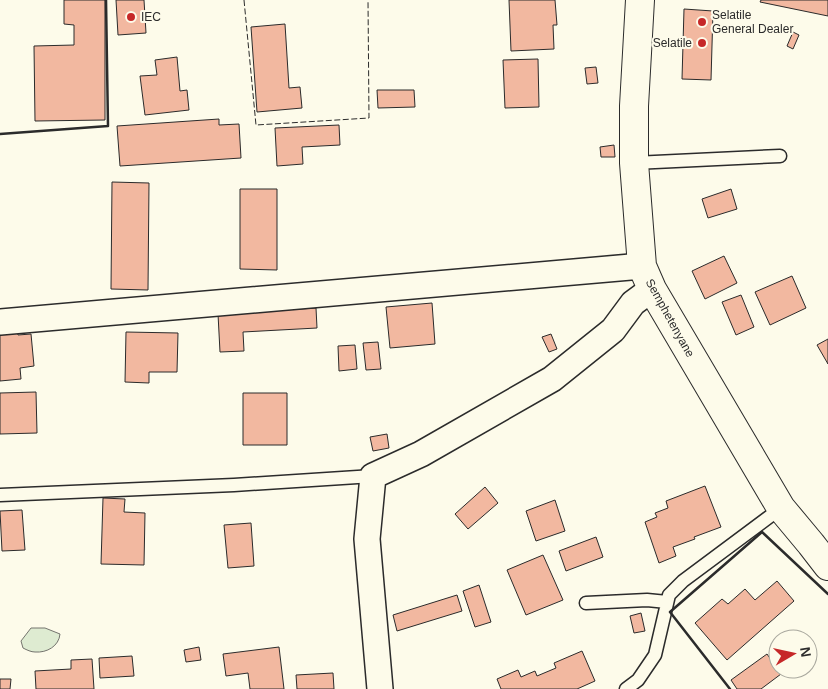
<svg xmlns="http://www.w3.org/2000/svg" width="828" height="689" viewBox="0 0 828 689" font-family="Arial,sans-serif">
<style>
.green{fill:#deebd1;stroke:#74746e}
.building{fill:#f2b8a0;stroke:#2b2b2b}
.lines{fill:none;stroke-linecap:round;stroke-linejoin:round}
.lane-casing{stroke:#2b2b2b;stroke-width:15}
.street-casing{stroke:#2b2b2b;stroke-width:28}
.secondary-casing{stroke:#2b2b2b;stroke-width:30}
.lane{stroke:#fdfbea;stroke-width:12}
.street{stroke:#fdfbea;stroke-width:25}
.secondary{stroke:#fdfbea;stroke-width:28}
.fence{stroke:#2b2b2b;stroke-width:1;stroke-dasharray:6 2.5;stroke-linecap:butt}
.wall{stroke:#2b2b2b;stroke-width:2.5}
.poi-dot{fill:#c62828;stroke:#fdfbea;stroke-width:2}
.labels{text-anchor:middle;dominant-baseline:central;stroke-width:4;stroke-linejoin:round;paint-order:stroke}
.poi-label{font-size:12px;fill:#2b2b2b;stroke:#fdfbea;text-anchor:start}
.street-label{font-size:12px;fill:#2b2b2b;stroke:#fdfbea}
</style>
<rect width="100%" height="100%" fill="#fdfbea"/>
<!-- green -->
<path class="green" d="M31,628H45L60,634C59,646 47,653 35,652C31,652 27,650 23,648L21,641Z"/>
<!-- building -->
<path class="building" d="M64,0H105V120L35,121L34,46L74,45V25L64,24Z
M116,0H144L146,33L118,35Z
M509,0H555L557,25H553L554,49L511,51Z
M761,0H828V16L760,2Z
M684,9L713,11L711,80L682,79Z
M285,24L289,88L300,87L302,108L257,112L251,27Z
M793,32L799,35L793,49L787,46Z
M177,57L180,91L187,90L189,110L145,115L140,76L157,75L155,60Z
M538,59L539,107L505,108L503,60Z
M596,67L598,83L587,84L585,68Z
M377,90H414L415,107L378,108Z
M219,119V125L239,124L241,158L120,166L117,126Z
M339,125L340,145L302,147L303,164L277,166L275,128Z
M614,145L615,157H601L600,147Z
M112,182L149,183L148,290L111,289Z
M240,189H277V270L240,269Z
M731,189L737,209L708,218L702,199Z
M724,256L737,283L705,299L692,271Z
M792,276L806,308L770,325L755,292Z
M741,295L754,327L736,335L722,302Z
M432,303L435,344L390,348L386,307Z
M316,308L317,328L243,332L244,351L220,352L218,314Z
M0,331H17L18,335L31,334L34,366L20,368L21,379L0,381Z
M126,332L178,333L177,372H149V383L125,382Z
M551,334L557,349L549,352L542,337Z
M828,339V364L817,345Z
M378,342L381,369L366,370L363,343Z
M355,345L357,369L339,371L338,346Z
M36,392L37,433L0,434V393Z
M243,393H287V445H243Z
M387,434L389,448L373,451L370,437Z
M705,486L721,527L694,537L695,539L673,547L676,556L659,563L645,522L657,517L655,513L668,508L666,501Z
M485,487L498,503L468,529L455,514Z
M103,498L125,499L124,512L145,513L144,565L101,564Z
M555,500L565,531L536,541L526,511Z
M22,510L25,550L2,551L0,511Z
M251,523L254,566L228,568L224,525Z
M596,537L603,557L566,571L559,551Z
M543,555L563,600L526,615L507,570Z
M777,581L794,601L727,660L695,623L722,599L728,604L745,589L755,600Z
M479,585L491,622L475,627L463,591Z
M457,595L462,611L397,631L393,615Z
M641,613L645,631L634,633L630,616Z
M199,647L201,660L186,662L184,650Z
M279,647L284,689H250L248,673L226,676L223,654Z
M582,651L595,681L577,689H501L497,679L518,670L521,677L535,671L537,676L556,668L554,663Z
M767,654L781,674L761,689H737L731,680Z
M132,656L134,676L100,678L99,658Z
M92,659L94,689H36L35,671L71,669V660Z
M333,673L334,689H297L296,675Z
M0,679H11L10,689H0Z"/>
<g class="lines">
<!-- lane casing -->
<g class="lane-casing">
<path id="lane" d="M634,163L780,156
M0,495L234,485L373,476
M586,603L647,600L667,602
M626,689L638,680L655,655L669,595L683,581L781,508"/>
</g>
<!-- street casing -->
<g class="street-casing">
<path id="street" d="M0,322L642,266
M380,689L367,539L373,476L421,454L552,379L613,330L633,303L652,289"/>
</g>
<!-- secondary casing -->
<g class="secondary-casing">
<path id="secondary" d="M640,0L634,106V163L642,266L652,289L781,508L811,544L828,566"/>
</g>
<!-- lane -->
<use href="#lane" class="lane"/>
<!-- street -->
<use href="#street" class="street"/>
<!-- secondary -->
<use href="#secondary" class="secondary"/>
<!-- fence -->
<path class="fence" d="M244,0L256,125L369,118L368,0"/>
<!-- wall -->
<path class="wall" d="M0,134L108,126L106,0
M730,689L670,612L762,532L828,594"/>
</g>
<!-- markers -->
<g class="poi-dot">
<circle cx="131" cy="17" r="5"/>
<circle cx="702" cy="22" r="5"/>
<circle cx="702" cy="43" r="5"/>
</g>
<g class="labels">
<!-- poi labels -->
<g class="poi-label">
<text x="712" y="15">Selatile<tspan x="712" dy="14">General Dealer</tspan></text>
<text x="141" y="17">IEC</text>
<text x="692" y="43" text-anchor="end">Selatile</text>
</g>
<!-- street labels -->
<g class="street-label">
<text transform="translate(670 318) rotate(61)">Semphetenyane</text>
</g>
</g>
<!-- north arrow -->
<g transform="translate(793 654) rotate(81)"><circle r="24" fill="#fdfbea" stroke="#a9a89e"/>
<path d="M0-4L9 19L0 12L-9 19Z" fill="#c62828"/>
<text y="-8" font-size="14" font-weight="bold" text-anchor="middle" fill="#2b2b2b">N</text>
</g>
</svg>
